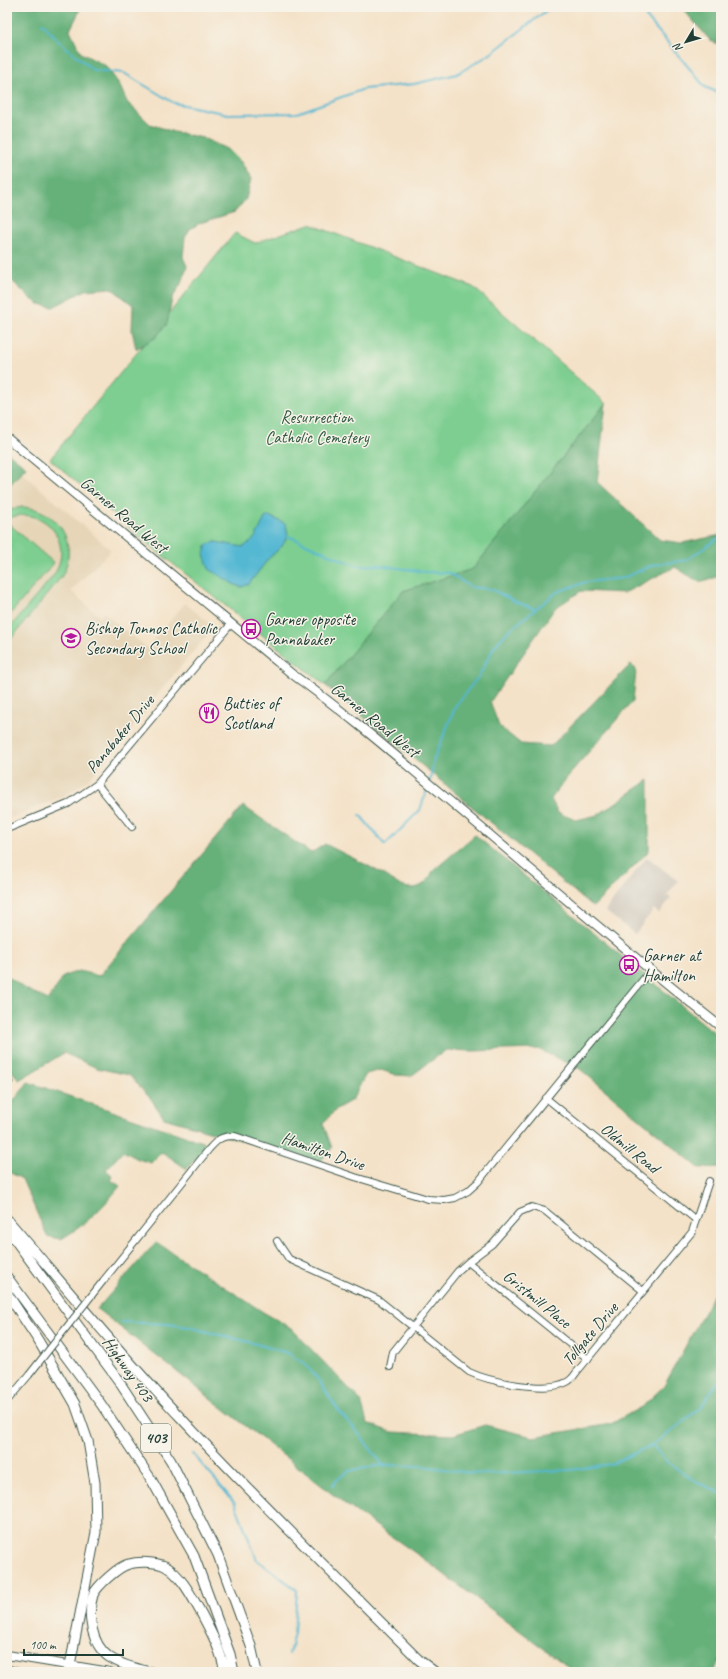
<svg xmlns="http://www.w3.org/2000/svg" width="728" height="1679" viewBox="0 0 728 1679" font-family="Caveat,sans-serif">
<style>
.built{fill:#e6d5b7}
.industrial{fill:#cac3b8}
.green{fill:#7dce90;stroke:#4e8662}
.forest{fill:#66b17a;stroke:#427757}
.water{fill:#55b8d3;stroke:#3a7a84}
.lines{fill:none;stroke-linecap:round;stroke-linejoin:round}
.stream{stroke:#55b8d3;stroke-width:2}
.minor-casing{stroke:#3f564a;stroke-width:8}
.major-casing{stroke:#3f564a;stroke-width:10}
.highway-casing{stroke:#3f564a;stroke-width:11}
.minor{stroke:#fff;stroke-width:6}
.major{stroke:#fff;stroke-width:8}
.highway{stroke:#fff;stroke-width:9}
.minor-bridge-casing{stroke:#3f564a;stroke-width:8;stroke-linecap:butt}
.minor-bridge{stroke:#fff;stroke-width:6}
.labels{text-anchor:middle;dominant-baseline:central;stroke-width:3;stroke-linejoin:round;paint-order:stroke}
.shield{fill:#f7f3e8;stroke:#60746a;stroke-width:1}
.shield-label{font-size:16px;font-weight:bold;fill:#1f3d34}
.park-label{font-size:17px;fill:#325a46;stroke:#f7f3e8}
.street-label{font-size:17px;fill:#1f3d34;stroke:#f7f3e8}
.poi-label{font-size:17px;fill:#1f3d34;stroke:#f7f3e8;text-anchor:start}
</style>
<rect width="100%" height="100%" fill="#f7f3e8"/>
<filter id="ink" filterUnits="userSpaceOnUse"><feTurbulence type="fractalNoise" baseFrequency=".025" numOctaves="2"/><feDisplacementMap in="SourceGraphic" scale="8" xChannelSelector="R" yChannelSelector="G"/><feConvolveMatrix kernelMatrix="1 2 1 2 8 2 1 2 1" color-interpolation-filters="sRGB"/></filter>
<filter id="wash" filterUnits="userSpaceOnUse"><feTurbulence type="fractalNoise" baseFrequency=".012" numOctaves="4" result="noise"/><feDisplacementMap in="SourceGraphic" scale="16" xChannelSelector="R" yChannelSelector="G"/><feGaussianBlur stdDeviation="0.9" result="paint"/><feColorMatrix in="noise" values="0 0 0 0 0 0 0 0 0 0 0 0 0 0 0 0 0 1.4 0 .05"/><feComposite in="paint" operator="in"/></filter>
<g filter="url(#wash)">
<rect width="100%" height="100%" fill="#f4e2c8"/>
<!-- built -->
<path class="built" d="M21,472L111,550L71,591L100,617L104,613L147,648L185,603L214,627L150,703L147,710L113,752L88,780L64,796L7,819V488Z"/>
<!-- industrial -->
<path class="industrial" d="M647,857L678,881L667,895L671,898L659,913L654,909L635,934L605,911Z"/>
<!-- green -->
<path class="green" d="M310,224L473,287L606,403L473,569L403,591L325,685L148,544L50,459L235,233L255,243Z
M22,507C58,508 80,544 62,576L7,644V631L53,576C76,543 44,503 7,519V510Z
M8,523L54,563L7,618V524Z"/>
<!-- forest -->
<path class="forest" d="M7,7H79V12L70,30L81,53L106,66L119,84L127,102L150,124L174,132L203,138L229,150L241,162L251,179L246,199L235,212L200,223L190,229L185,237L183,257L187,266L183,280L172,299L167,324L155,338L136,349L132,330L133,305L111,288L86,290L53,307L39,304L30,298L7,276Z
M681,7H721V46L709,39Z
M606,403L597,482L660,540L682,543L721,535V576L699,582L675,567L624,593L581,591L555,608L490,702L499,726L521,744L551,746L631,664L636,671L633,701L572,771L551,799L558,813L576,820L598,815L649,780V851L593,907L325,685L403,591L473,569Z
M7,452L26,467L7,488Z
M243,806L311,853L325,844C344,854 364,863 383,874C393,879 397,887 410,888C422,889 429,880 433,871L475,835L721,1038V1167L699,1168L580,1069L538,1049L472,1051L446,1050L411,1076L396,1075L381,1070L366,1074L352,1100L338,1108L323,1123L332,1148L319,1163L164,1118L151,1099L129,1075L97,1068L64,1053L19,1080L7,1065V976L24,988L48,1000L64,976L79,971L99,976Z
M28,1082L208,1144L187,1169L162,1152L151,1163L138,1159L123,1151L106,1170L112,1175L111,1180L120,1186C103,1207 85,1226 61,1239L47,1236L22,1179L7,1171V1110L12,1101L17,1097Z
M156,1242L263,1312L291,1328L361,1401L367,1423L392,1432L453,1435L485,1425L533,1437L611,1424L643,1406L664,1386L721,1281V1657L714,1672H575L421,1557L345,1504L97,1309Z"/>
<!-- water -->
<path class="water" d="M269,516L286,524L288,536L282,546L268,559L249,584L242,587L235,585L209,569L204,554L207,544L216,542L243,547L251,542L256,536L265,518Z"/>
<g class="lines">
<!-- stream -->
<path class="stream" d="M638,7L705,87L721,94
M42,23L60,42L93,70L124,73L174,103L228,114L297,113L364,89L414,84L457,74L489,55L551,7
M288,536L349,563L360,566L377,565L426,572L450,573L470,587L491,589L516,602L536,609
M430,781L434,759L456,705L479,676L494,647L507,632L557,592L586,582L623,578L653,565L687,560L721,536
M360,815L385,845L420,810L428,787
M122,1322L168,1324L188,1327L249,1342L288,1353L305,1364L317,1378L340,1413L354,1428L383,1465
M652,1445L667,1462L699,1483L721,1493
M193,1454L235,1503L257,1560L297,1590L294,1633L289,1654
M333,1486L336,1481L348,1471L383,1465L423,1466L464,1472L483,1474L570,1470L611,1464L652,1445L669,1433L701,1407L721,1377"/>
</g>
</g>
<g filter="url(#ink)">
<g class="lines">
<!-- minor casing -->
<g class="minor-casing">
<path id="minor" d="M97,784L132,827
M7,829L68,804L97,784L231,624
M7,1080L9,1082
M546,1098L696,1220
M277,1241L289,1259L379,1300L469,1372C490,1382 547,1393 567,1382C571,1380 574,1376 576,1373L692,1232L709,1181
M468,1262L588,1359
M103,1281L209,1149C218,1139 221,1136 235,1136L355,1177L428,1199L444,1200L455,1198L468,1191L478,1182L650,971
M390,1367L393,1352L458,1271L468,1262L492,1244L520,1212L532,1207L545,1211L643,1291
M7,1401L29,1375"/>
</g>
<!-- major casing -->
<g class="major-casing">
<path id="major" d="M7,438L292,674C341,709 387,748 433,787C529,867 623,950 721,1027
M7,1655L110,1672"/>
</g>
<!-- highway casing -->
<g class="highway-casing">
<path id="highway" d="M7,1219C65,1286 120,1354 181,1418C258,1501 339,1580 419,1660L435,1672
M7,1229L118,1380L171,1461L218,1555L251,1646L257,1672
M7,1277L101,1404L151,1479L194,1556L230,1654L234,1672
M7,1293L38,1340L75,1404L88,1441L95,1483L96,1532L70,1665
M7,1670L15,1672
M151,1672C137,1669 121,1665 109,1657C91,1644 87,1614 93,1595C97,1586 119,1566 129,1564C139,1561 155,1562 165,1566C181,1575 191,1595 200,1611C210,1630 221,1650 225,1672"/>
</g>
<!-- minor -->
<use href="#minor" class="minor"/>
<!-- major -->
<use href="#major" class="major"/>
<!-- highway -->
<use href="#highway" class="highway"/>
<!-- minor-bridge casing -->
<g class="minor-bridge-casing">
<path id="minor-bridge" d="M29,1375L103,1281"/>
</g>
<!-- minor-bridge -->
<use href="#minor-bridge" class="minor-bridge"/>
</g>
</g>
<!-- icons -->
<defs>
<g id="bus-ring" transform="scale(1)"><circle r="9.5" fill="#f7f3e8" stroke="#b5179e" stroke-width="1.5"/><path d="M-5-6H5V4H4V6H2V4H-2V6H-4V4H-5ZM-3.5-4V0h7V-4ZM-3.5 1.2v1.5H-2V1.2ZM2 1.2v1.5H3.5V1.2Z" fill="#b5179e"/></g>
<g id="school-ring" transform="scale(1)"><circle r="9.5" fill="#f7f3e8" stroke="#b5179e" stroke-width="1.5"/><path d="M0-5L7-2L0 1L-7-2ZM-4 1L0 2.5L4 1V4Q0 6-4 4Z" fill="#b5179e"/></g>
<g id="restaurant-ring" transform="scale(1)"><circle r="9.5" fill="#f7f3e8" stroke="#b5179e" stroke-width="1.5"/><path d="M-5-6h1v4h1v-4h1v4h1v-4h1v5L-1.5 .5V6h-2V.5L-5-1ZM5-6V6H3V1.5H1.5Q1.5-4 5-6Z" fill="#b5179e"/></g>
</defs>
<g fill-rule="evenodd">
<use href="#bus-ring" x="251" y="629"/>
<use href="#school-ring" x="71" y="638"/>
<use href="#restaurant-ring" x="209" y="713"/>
<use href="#bus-ring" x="629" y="965"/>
</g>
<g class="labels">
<!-- shield labels -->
<rect class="shield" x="141" y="1424" width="30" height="28" rx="3"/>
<g class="shield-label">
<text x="156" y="1438">403</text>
</g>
<!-- park labels -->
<g class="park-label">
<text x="317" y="417">Resurrection<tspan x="317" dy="20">Catholic Cemetery</tspan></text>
</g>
<!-- street labels -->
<g class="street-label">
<text transform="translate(124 515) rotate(40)">Garner Road West</text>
<text transform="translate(375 720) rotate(39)">Garner Road West</text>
<text transform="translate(120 734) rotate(-50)">Panabaker Drive</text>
<text transform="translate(630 1148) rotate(39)">Oldmill Road</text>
<text transform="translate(323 1151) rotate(19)">Hamilton Drive</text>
<text transform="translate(537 1299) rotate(39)">Gristmill Place</text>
<text transform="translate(590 1334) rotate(-50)">Tollgate Drive</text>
<text transform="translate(128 1369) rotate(55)">Highway 403</text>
</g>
<!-- poi labels -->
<g class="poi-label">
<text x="265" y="619">Garner opposite<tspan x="265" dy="20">Pannabaker</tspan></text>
<text x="85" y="628">Bishop Tonnos Catholic<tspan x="85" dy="20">Secondary School</tspan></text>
<text x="223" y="703">Butties of<tspan x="223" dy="20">Scotland</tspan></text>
<text x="643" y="955">Garner at<tspan x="643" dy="20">Hamilton</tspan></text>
</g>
</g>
<!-- margin -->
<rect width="728" height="1679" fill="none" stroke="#f7f3e8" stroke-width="24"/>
<!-- north arrow -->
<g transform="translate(686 42) rotate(232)" stroke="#f7f3e8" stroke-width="3" paint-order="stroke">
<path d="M0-3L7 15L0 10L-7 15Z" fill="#1f3d34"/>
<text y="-6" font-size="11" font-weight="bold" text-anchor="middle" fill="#1f3d34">N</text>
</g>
<!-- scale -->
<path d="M24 1649v6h99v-6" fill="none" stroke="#1f3d34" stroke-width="2"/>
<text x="30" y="1649" font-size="12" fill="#1f3d34" stroke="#f7f3e8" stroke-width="3" paint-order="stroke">100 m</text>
</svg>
